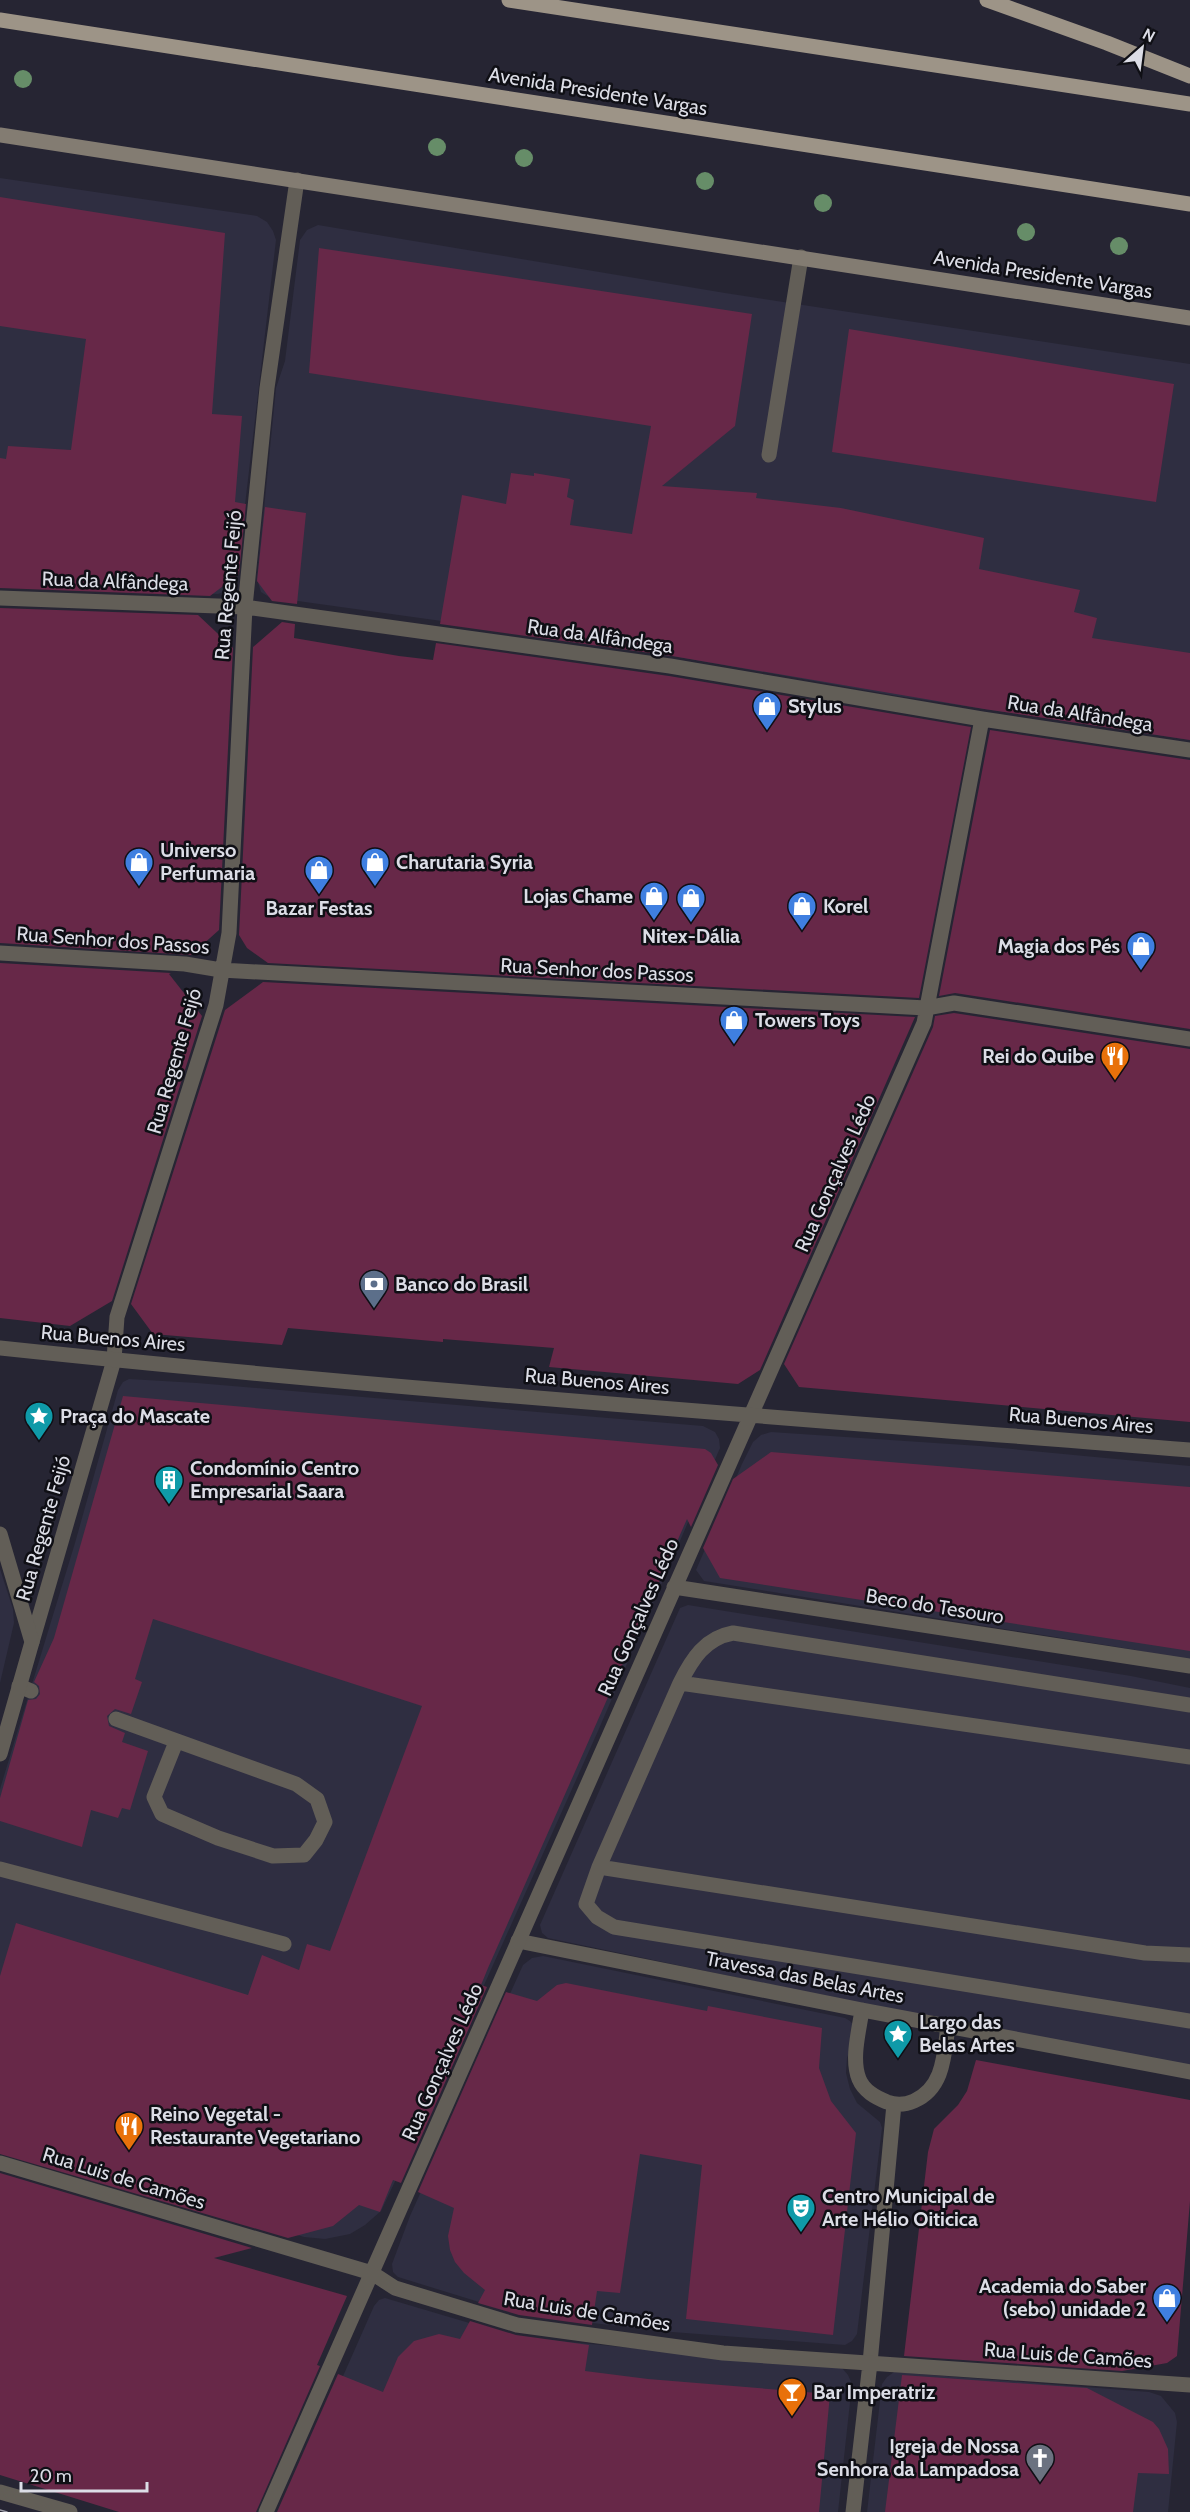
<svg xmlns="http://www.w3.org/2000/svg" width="1190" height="2512" viewBox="0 0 1190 2512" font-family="Cabin,sans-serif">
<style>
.built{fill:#2f2e41}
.building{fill:#672848}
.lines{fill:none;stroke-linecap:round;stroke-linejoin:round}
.service{stroke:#625e57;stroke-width:15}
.pedestrian{stroke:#625e57;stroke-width:15}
.minor{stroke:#625e57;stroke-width:15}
.secondary{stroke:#837c72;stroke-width:15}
.primary{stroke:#9d9487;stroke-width:15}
.tram{stroke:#9797a2;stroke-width:1.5}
.tree{fill:#668d68}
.labels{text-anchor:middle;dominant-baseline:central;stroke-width:5;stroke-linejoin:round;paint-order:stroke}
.street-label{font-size:20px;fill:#dcdde6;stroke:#0f0f15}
.poi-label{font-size:20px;font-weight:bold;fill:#dcdde6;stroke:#0f0f15;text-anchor:start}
</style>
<rect width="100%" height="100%" fill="#262533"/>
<!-- built -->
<path class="built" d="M0,178L257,216L267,222L273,231L276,240L236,582L229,590L218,594L0,586Z
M318,225L725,293L1190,364V740L898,696L600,643L269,597L261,592L257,579L276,388L285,361L300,240L307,230Z
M129,1379L197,1383L703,1426L715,1432L719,1439L720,1448L598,1731L415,2139L381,2211L365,2225L350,2234L325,2239L304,2237L0,2143V1789L75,1543L118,1390L123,1382Z
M771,1432L980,1446L1190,1466V1661L1136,1650L704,1581L696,1570L742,1464L753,1442L761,1435Z
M0,1569L13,1609L14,1623L0,1683Z
M688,1605L1131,1676L1190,1688V2066L849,2001L548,1938L542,1933L540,1925L680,1608Z
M543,1956L845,2018L850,2021L855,2027V2034L847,2058L846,2073L850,2089L857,2103L880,2122L882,2128L857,2334L852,2341L845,2345L659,2331L535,2316L492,2306L398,2277L393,2272L392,2264L410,2216L523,1965L532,1958Z
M385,2298L517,2337L842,2368L848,2375L852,2384L838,2512H283L374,2306L379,2300Z
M894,2372L1149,2392L1161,2396L1175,2413L1177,2422L1168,2512H867L882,2384L887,2377Z"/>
<!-- building -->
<path class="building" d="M0,197L225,233L212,414L242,416L235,502L246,504L239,574L210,596L0,588V458L6,459L8,446L71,450L86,339L0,326Z
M319,248L752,314L735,426L662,486L757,493L756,498L841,508L984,538L979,569L1080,590L1074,612L1097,618L1092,638L1190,653V740L984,709L672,656L440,624L462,495L506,504L511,473L534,476V473L570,479L567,497L574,500L570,525L632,534L651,426L309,373Z
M849,329L1174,384L1156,502L832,452Z
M265,507L306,513L297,604L272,601L257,581Z
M0,608L198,615L233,648L219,930L191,955L0,943Z
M282,622L295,624L294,638L399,656L433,660L436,643L669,676L971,727L919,998L268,963L247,948L239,935L253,647Z
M990,730L1190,760V1029L955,993L939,996Z
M0,963L171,973L169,974L202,1016L112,1301L70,1326L0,1318Z
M263,982L915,1017L760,1370L738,1384L549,1367L554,1348L443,1339V1342L288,1328L282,1345L153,1334L131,1304L225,1010Z
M954,1013L1190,1049V1422L799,1387L784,1364L933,1027L935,1016Z
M123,1396L705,1449L711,1453L718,1465L691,1527L687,1519L488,1968L481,1985L487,1987L401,2183L393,2180L380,2212L359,2205L333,2226L288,2238L0,2154V1976L16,1923L248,1995L262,1955L299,1970L307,1944L330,1951L422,1706L153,1619L135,1679L142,1682L131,1714L115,1709L107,1716L109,1726L125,1733L122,1742L148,1751L130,1810L122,1808L118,1818L91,1810L82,1847L0,1821V1798L28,1700L36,1699L40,1694L39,1686L34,1682L54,1638Z
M771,1452L1190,1487V1651L720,1578L703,1548L733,1479Z
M566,1983L707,2011L708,2006L822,2028L819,2068L831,2101L856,2133L833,2335L686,2319L702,2165L640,2154L620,2293L597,2291L592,2325L519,2315L478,2303L485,2290L464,2273L455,2262L450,2250L448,2236L454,2208L418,2192L506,1992L537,2001L557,1985Z
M976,2060L1190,2100V2201L1177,2356L1167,2363L1122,2371L904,2356L928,2152L934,2129L958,2105L967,2091Z
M0,2173L252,2248L214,2258L347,2296L317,2365L320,2366L256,2512H119L0,2475Z
M470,2321L516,2335L589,2345L585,2371L648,2379L830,2394L819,2512H277L338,2374L383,2392L398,2357L414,2341L439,2334L460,2339Z
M902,2375L1087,2388L1153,2422L1159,2429L1168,2449L1169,2474L1138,2473L1133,2512H885Z"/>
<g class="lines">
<!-- service -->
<path class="service" d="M769,455L801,257
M680,1683L1190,1757
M19,1686L31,1691
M1190,1705L733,1633C705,1638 692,1659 680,1683L599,1867L586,1904L597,1917L614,1927L1190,2021
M116,1719L296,1784L317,1799L325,1822L316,1840L304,1855L273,1856L218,1838L162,1814L154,1797L176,1742
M599,1867L1145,1953L1190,1955
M0,1869L284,1944"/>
<!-- pedestrian -->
<path class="pedestrian" d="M0,598L245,607L670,666L982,719L1190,750
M0,953L185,964L221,970L926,1008L954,1003L1190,1039
M751,1415L924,1023L982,719
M32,1642L114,1360L117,1317L216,1005L229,933L245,607L267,388L297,180
M518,1941L862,2010L1190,2072
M862,2010C859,2031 851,2059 859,2079C864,2091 875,2097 887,2102C895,2105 905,2105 914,2101C944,2088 944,2055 948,2026
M870,2363L894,2104"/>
<!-- minor -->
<path class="minor" d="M0,1348C396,1390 793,1418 1190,1450
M0,1534L32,1642L0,1754
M674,1587L1190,1666
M0,2163L372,2273L395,2288L517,2325L723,2353L1190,2385
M0,2492L70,2512
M266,2512L751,1415
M853,2512L870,2363"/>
<!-- secondary -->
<path class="secondary" d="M0,135L1190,318"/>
<!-- primary -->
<path class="primary" d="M509,0L1190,104
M987,0L1107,43L1190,76
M0,20L1190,204"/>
<!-- tram -->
<path class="tram" d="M0,2510L7,2512"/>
</g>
<!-- trees -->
<g class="tree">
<circle cx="23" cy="79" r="9"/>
<circle cx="437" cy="147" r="9"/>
<circle cx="524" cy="158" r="9"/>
<circle cx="705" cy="181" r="9"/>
<circle cx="823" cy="203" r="9"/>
<circle cx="1026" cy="232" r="9"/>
<circle cx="1119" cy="246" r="9"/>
</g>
<!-- icons -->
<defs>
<g id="shop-pin" transform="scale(1.5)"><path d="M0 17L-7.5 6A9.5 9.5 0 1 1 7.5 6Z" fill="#3f7fe0" stroke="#0f0f15"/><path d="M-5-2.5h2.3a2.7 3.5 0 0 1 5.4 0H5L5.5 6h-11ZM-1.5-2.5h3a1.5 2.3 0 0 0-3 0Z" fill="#fff"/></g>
<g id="restaurant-pin" transform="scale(1.5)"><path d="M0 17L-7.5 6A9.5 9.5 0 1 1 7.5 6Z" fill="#e8710a" stroke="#0f0f15"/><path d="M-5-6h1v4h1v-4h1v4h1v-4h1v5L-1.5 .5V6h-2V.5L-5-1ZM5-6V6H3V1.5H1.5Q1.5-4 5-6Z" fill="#fff"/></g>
<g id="bank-pin" transform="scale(1.5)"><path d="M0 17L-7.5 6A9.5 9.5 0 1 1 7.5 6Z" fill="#5c6f8a" stroke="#0f0f15"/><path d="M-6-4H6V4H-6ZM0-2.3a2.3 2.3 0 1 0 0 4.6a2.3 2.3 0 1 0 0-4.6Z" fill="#fff"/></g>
<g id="sight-pin" transform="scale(1.5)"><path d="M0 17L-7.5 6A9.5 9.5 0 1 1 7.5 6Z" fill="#0f9aa8" stroke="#0f0f15"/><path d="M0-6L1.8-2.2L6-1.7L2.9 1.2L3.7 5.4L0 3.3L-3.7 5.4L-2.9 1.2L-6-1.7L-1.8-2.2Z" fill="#fff"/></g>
<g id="building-pin" transform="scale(1.5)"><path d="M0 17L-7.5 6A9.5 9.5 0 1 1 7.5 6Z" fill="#0f9aa8" stroke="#0f0f15"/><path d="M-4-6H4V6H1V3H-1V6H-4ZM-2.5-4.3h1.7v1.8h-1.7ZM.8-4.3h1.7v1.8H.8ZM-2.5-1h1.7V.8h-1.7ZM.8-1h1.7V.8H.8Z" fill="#fff"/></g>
<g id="theatre-pin" transform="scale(1.5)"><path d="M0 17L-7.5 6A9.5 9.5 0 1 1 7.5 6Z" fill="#0f9aa8" stroke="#0f0f15"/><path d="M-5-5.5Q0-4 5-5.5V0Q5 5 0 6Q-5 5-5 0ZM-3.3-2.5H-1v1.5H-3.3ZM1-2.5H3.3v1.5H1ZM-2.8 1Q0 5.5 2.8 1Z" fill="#fff"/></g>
<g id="bar-pin" transform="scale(1.5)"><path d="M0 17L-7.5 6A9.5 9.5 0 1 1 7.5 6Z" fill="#e8710a" stroke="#0f0f15"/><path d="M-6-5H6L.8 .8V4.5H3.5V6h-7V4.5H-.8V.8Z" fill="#fff"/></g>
<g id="church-pin" transform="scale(1.5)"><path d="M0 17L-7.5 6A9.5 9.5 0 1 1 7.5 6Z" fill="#6b7280" stroke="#0f0f15"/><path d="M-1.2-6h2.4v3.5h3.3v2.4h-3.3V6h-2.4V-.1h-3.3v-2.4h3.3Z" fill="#fff"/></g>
</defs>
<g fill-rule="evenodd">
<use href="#shop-pin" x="767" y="706"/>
<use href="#shop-pin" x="139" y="862"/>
<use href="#shop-pin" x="375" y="862"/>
<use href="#shop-pin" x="319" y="870"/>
<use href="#shop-pin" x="654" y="896"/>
<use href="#shop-pin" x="691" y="898"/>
<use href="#shop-pin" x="802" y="906"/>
<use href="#shop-pin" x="1141" y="946"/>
<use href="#shop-pin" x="734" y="1020"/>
<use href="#restaurant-pin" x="1115" y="1056"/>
<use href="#bank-pin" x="374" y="1284"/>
<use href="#sight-pin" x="39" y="1416"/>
<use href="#building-pin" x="169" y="1480"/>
<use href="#sight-pin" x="898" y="2034"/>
<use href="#restaurant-pin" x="129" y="2126"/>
<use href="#theatre-pin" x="801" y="2208"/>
<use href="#shop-pin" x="1167" y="2298"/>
<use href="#bar-pin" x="792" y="2392"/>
<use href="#church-pin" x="1040" y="2458"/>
</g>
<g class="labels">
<!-- street labels -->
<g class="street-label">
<text transform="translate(598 91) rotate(9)">Avenida Presidente Vargas</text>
<text transform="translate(1043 274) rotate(9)">Avenida Presidente Vargas</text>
<text transform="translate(115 581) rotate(2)">Rua da Alfândega</text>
<text transform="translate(228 585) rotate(-85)">Rua Regente Feijó</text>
<text transform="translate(600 636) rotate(8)">Rua da Alfândega</text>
<text transform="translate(1080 713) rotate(9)">Rua da Alfândega</text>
<text transform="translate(113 940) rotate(4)">Rua Senhor dos Passos</text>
<text transform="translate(597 970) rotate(3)">Rua Senhor dos Passos</text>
<text transform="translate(174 1061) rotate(-74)">Rua Regente Feijó</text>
<text transform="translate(835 1173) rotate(-66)">Rua Gonçalves Lédo</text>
<text transform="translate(113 1338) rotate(5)">Rua Buenos Aires</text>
<text transform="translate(597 1381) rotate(5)">Rua Buenos Aires</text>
<text transform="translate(1081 1420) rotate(5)">Rua Buenos Aires</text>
<text transform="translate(43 1528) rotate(-74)">Rua Regente Feijó</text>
<text transform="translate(935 1606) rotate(9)">Beco do Tesouro</text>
<text transform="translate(638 1617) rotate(-66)">Rua Gonçalves Lédo</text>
<text transform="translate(805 1977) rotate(11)">Travessa das Belas Artes</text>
<text transform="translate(442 2062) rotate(-66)">Rua Gonçalves Lédo</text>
<text transform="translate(124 2178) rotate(17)">Rua Luis de Camões</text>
<text transform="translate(587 2311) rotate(9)">Rua Luis de Camões</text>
<text transform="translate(1068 2355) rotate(4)">Rua Luis de Camões</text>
</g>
<!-- poi labels -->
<g class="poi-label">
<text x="788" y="706">Stylus</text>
<text x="160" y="850">Universo<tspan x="160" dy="23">Perfumaria</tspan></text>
<text x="396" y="862">Charutaria Syria</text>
<text x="633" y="896" text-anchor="end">Lojas Chame</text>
<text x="823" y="906">Korel</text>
<text x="319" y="908" text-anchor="middle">Bazar Festas</text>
<text x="691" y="936" text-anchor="middle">Nitex-Dália</text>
<text x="1120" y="946" text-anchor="end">Magia dos Pés</text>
<text x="755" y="1020">Towers Toys</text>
<text x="1094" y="1056" text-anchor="end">Rei do Quibe</text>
<text x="395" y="1284">Banco do Brasil</text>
<text x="60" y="1416">Praça do Mascate</text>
<text x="190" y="1468">Condomínio Centro<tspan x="190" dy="23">Empresarial Saara</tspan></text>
<text x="919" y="2022">Largo das<tspan x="919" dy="23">Belas Artes</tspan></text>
<text x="150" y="2114">Reino Vegetal -<tspan x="150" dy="23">Restaurante Vegetariano</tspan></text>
<text x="822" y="2196">Centro Municipal de<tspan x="822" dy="23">Arte Hélio Oiticica</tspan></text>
<text x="1146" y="2286" text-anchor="end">Academia do Saber<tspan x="1146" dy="23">(sebo) unidade 2</tspan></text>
<text x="813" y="2392">Bar Imperatriz</text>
<text x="1019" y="2446" text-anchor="end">Igreja de Nossa<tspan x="1019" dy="23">Senhora da Lampadosa</tspan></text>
</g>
</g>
<!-- north arrow -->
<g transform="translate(1142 48) rotate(28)" stroke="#0f0f15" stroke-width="4.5" paint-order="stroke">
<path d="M0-4.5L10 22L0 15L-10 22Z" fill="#dcdde6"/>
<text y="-9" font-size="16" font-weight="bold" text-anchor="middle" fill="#dcdde6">N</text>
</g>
<!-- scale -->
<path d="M21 2482v9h126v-9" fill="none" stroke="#dcdde6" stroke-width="3"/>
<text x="30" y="2482" font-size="18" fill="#dcdde6" stroke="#0f0f15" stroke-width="4.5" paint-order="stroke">20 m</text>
</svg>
